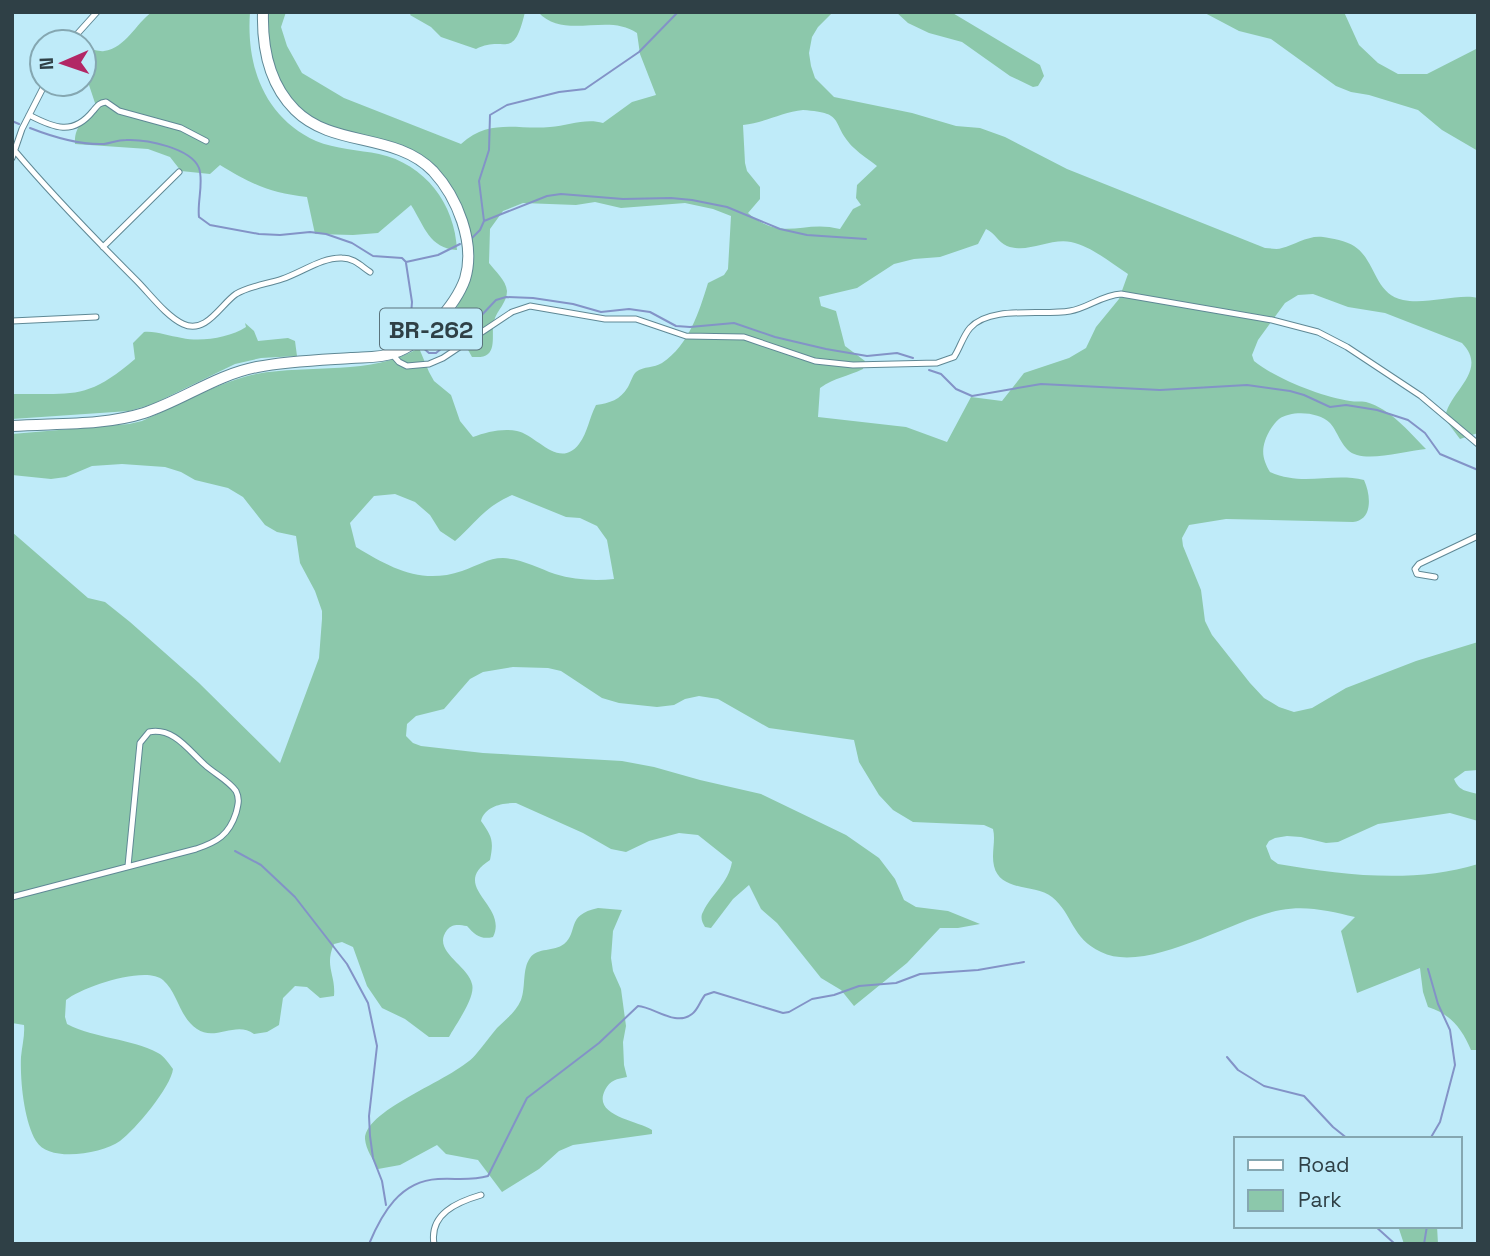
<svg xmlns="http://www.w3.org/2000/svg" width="1490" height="1256" viewBox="0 0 1490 1256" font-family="'Space Grotesk',sans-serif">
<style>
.green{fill:#8cc8ab;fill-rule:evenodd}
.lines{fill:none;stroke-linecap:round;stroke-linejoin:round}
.stream{stroke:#8393c7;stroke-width:2}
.street-casing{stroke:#5f8895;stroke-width:7}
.highway-casing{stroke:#5f8895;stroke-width:12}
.street{stroke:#fff;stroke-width:5}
.highway{stroke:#fff;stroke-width:10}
.labels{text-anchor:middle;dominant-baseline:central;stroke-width:5;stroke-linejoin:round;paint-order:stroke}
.shield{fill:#bfebf9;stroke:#5a737c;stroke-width:2}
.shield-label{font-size:24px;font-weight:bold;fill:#2f4046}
</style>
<rect width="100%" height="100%" fill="#bfebf9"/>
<!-- green -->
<path class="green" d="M152,12H250C246,66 264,117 316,141C335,149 359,150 379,154C425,164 455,204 457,250C429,248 425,227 411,205L378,233L353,235L315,234L307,197C270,193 251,184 220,165L210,174L181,171L170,157L148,149L75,144C74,126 84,120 97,109L89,85L88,48C92,49 100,52 104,51C126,48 136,23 152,12Z
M263,12H286L281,27L287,46L302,73L344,98L461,144C490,118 516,130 550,127C568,126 585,118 603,123L632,102L656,95L640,54L637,33C607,12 565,41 538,12H833L818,27L812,37L809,53L811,66L815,78L834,97L912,113L956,126L980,128L1005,137L1067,169L1265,248C1270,248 1277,250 1282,248C1295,245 1308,235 1323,237C1331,238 1347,241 1354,246C1376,260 1374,294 1403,300C1427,305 1459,293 1478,298V433L1460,439L1445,419C1447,392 1490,372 1462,343L1385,313L1348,307L1313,294L1298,295L1285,303L1258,340L1252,355L1254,361C1276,379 1322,397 1350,401C1355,402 1361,401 1366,402C1391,409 1408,431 1426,449C1407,451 1375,460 1357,455C1342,451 1339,433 1330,423C1319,412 1292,410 1279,419C1273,424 1267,434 1265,441C1261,453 1264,462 1270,472C1304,487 1331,472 1364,480C1371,495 1373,520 1353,522L1226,519L1189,525L1182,538L1183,546L1201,590L1205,621L1212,635L1250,683L1264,698L1279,707L1294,712L1312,708L1346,688L1416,661L1478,642V770L1465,771L1454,779C1459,791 1466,791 1478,794V821L1450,813L1378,824L1338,842L1326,843L1301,837L1287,836L1275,838L1269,841L1266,846L1271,859L1278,864C1343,875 1413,884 1478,864V1050H1471C1462,1029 1451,1014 1428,1007L1423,992L1420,968L1357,993L1341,931L1355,917C1330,911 1306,905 1281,910C1234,918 1147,975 1101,952C1071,938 1073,914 1052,897C1035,884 1000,892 994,866C991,853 996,841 993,829L984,825L913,822L893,810L879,795L859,762L854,740L769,728L718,699L699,696L685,699L674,705L657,707L619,703L602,698L561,671L548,668L513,667L483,672L470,679L444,709L416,716L407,724L406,736L413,743L421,746L483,753L622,761L654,767L700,780L761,794L846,835L879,858L895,879L904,900L916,907L948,911L980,924L958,928H940L907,963L854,1006L841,990L821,978L777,923L761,909L749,885L733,899L711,928L705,927C702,922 700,917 703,912C712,893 728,884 732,862L698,835L679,833L649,841L626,852L611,849L583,833L516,803C502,803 485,806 481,821C492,837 494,840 490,860C448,887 509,905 493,937C481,940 475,935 467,926C459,925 453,923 447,930C431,951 468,965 472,984C476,997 456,1024 449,1037H429L405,1019L382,1008L367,986L353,947L342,942L334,944C324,966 336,975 334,996L320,998L307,987L295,986L283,998L279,1025L267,1032L254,1034C236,1020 215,1042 197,1029C179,1017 178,993 163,980C146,965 82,987 66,1000L65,1017L67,1024C96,1039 130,1038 158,1053C164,1056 169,1064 173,1069C171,1087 135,1130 120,1141C101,1154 49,1163 36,1141C24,1121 20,1080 21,1057C22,1046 25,1035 24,1025L12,1023V532L88,598L105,602L130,622L199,683L280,763L319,658L322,619V611L315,591L300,563L296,536L277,532L265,525L243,497L228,488L195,480L181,472L165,467L122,464L92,466L66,477L51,479L12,475V434L129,424L142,421C176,406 221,381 256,374C310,364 371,376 419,348L429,372L434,381L451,395L460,421L473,437C486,432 503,428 517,431C537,435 559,470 579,444C588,432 589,418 596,405C610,403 620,400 628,387C631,382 632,376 636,372C644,366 654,368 662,363C689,345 699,312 708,283L724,275L728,269L731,216L713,209L685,203L621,208L595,202L576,205L523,203L503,211L490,229L489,263C495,271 506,280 507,291C507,303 497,310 494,321C491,331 496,347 488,354C484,358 477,357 472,357L462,339L453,336L434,345L429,341L455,311L463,294L470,236L427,163L330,132L279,94ZM803,110C848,113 829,123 854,148C861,155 870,160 877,166L857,185L856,198L861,205L853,209L840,229C803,219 783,243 748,213L760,199V187L747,171L745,163L743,125C764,123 782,112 803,110ZM986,229C995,233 998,242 1007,246C1028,254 1049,238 1071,242C1091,246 1111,263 1128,274L1119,299L1096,327L1086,348L1069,358L1024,373L1002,401L971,397L947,442L906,427L818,417L820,388C836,377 846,377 863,369L865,361L845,346L836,311L821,306L819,297L857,288L894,264L914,259L940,257L978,244ZM395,494L415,502L430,515L440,531L455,541C476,523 484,507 512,495L566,517L580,518L597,526L607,540L614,579C595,581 574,580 555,574C538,568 522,559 503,558C488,558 477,566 462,571C421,585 391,568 356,547L350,523L374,496Z
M412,12H525C513,63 505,34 476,49L441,37L431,27L410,15Z
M896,12H951L1040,65L1044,76L1038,86L1033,87L1010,76L962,42L929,33L908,23Z
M1203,12H1344L1359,45L1378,63L1398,74H1427L1478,48V151L1442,130L1418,110L1369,95L1351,92L1336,86L1271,39L1239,31Z
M245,323L254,331L258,341L288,338L295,341L297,356L261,358L235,364L153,404L129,411L12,419V394C73,393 86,401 135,359L133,343L144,332C157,331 168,336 182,338C201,342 229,338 246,327Z
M598,908L622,910L613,931L611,958L613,971L621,989L626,1026L623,1042L624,1065L627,1077C617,1079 610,1080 605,1090C592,1116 636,1120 652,1130V1134L573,1145L559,1151L539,1169L502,1192L478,1160L446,1154L437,1145L400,1165L378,1169C373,1159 366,1150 365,1139C365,1108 459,1078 477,1053C484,1045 490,1036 497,1028C506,1019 516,1012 521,1000C526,987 522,969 530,958C538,947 554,952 564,944C579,932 565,915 598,908Z
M1398,1226H1437L1438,1244H1404Z"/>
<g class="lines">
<!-- stream -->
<path class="stream" d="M12,121L19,124
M30,128C53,137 80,145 104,144C111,143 118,140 126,140C146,139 191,148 199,168C204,182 197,202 199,217L210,225L259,234L280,235L310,232L326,234L352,243L373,256L402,258L406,262L438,255L460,244
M484,221L547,196L561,194L623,199L671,198L692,200L727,207L780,229L807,235L866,239
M472,238L480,230L484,221L479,181L489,150L490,115L507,105L559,92L585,89L639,52L678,12
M406,263L412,302L410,328L413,334
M421,346L429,353H436L478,319L496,300L506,297L533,298L573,304L601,312L629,309L650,312L676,326L690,327L734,323L775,337L826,349L867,356L897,353L913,358
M929,370L941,374L956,389L972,396L1041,384L1160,390L1247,385L1290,391L1304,395L1330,407L1346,405L1377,410L1408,420L1425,433L1440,454L1478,470
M235,851L261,865L295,897L347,964L368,1003L377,1046L369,1116L370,1136L373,1158L382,1181L386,1205
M1428,969L1438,1004L1450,1030L1455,1065L1440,1122L1430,1139
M1227,1057L1238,1070L1264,1086L1304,1096L1333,1127L1348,1139
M1375,1226L1395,1244
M369,1244C382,1213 400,1181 438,1179C456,1178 471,1181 488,1176L527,1098L599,1043L638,1006C654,1007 676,1027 692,1014C698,1010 700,1001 705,995L714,992L783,1013L789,1012L812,999L834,995L859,986L896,983L920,974L978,970L1024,962
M1424,1244L1427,1226"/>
<!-- street casing -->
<g class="street-casing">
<path id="street" d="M70,42L97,12
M29,115C54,128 73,136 93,111C98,105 99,103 106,102L119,111L181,128L206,141
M15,151C53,196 94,238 136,280C150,294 166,316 183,324C206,335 221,304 236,294C250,286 267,284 282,279C301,273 322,257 342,258C354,258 361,266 370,272
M12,158L22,129L45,84
M103,247L179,172
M12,321L96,317
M392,354L399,362L407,366L429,364L443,358L512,312L530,306L605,319H636L686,336L744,337L815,361L853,365L937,363L954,357C960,348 963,336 970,328C990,305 1042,316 1070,311C1088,308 1102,295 1121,294L1272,320L1318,332L1347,347L1421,396L1478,444
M1435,577L1417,574L1415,569L1419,564L1478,536
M12,897L196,849C217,842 229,835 236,813C238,805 240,799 236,791C228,780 215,774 205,765C189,751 174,727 149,732L140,743L128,866
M434,1244C429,1214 457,1202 481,1195"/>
</g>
<!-- highway casing -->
<g class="highway-casing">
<path id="highway" d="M12,426C55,423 103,426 144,413C183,400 216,375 257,367C288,361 320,360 351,358C365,357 381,358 394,353C410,348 425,335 436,323C448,310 459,296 465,279C476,243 457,197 433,171C395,132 333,148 295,110C269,84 262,47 263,12"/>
</g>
<!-- street -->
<use href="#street" class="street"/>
<!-- highway -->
<use href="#highway" class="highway"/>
</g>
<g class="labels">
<!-- shield labels -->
<rect class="shield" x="380" y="308.5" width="102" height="41" rx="5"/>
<g class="shield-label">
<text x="431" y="329">BR-262</text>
</g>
</g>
<!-- border -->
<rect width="1490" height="1256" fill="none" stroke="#2f4046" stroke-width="28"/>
<!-- legend -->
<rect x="1234" y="1137" width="228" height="91" fill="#bfebf9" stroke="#85a7b1" stroke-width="2"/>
<rect x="1248" y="1160" width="35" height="10" fill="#ffffff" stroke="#85a7b1" stroke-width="2"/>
<text x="1298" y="1172" font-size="21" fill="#2f4046">Road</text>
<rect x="1248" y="1190" width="35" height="21" fill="#8cc8ab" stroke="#85a7b1" stroke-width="2"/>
<text x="1298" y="1207" font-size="21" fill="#2f4046">Park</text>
<!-- north arrow -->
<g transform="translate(63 63) rotate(268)"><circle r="33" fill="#bfebf9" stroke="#85a7b1" stroke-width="2"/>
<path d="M0-5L12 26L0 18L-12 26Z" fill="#b22765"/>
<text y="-10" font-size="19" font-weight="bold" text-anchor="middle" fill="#2f4046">N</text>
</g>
</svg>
